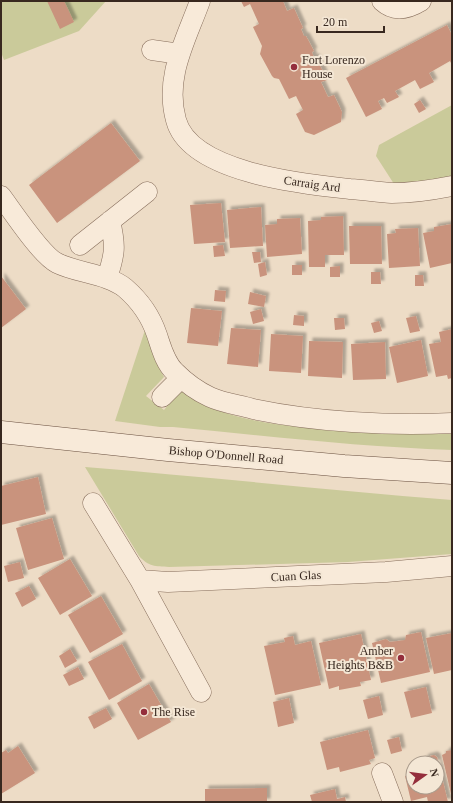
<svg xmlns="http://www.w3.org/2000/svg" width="453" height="803" viewBox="0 0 453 803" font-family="Georgia,serif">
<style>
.green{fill:#caca9a}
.building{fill:#c9937d;filter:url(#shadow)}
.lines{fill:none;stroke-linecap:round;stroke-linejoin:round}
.street-casing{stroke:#876e5c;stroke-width:21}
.secondary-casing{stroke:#694f3f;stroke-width:23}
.street{stroke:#f8ead9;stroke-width:20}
.secondary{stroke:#f8ead9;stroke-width:22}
.poi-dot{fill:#942e3c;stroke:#f4e7d5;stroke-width:1.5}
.labels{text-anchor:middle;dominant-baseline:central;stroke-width:4;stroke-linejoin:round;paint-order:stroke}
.poi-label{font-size:12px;fill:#38281f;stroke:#f4e7d5;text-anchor:start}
.street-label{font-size:12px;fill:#38281f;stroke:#f4e7d5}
</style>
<defs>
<filter id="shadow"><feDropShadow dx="3.5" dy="-3.5" stdDeviation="1" flood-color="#0004"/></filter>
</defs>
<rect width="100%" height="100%" fill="#eddcc6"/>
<!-- green -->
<path class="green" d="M1,1H106L79,31L4,60L1,52Z
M452,105V178L394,184L376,156L379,145Z
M145,330L156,362L164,377L146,396L164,410L176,395L183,391C224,423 292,427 343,430C379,433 416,434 452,434V450C359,447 266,436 173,427H160L115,421Z
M85,467C207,477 330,490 452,500V554L348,562L169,567C155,566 149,567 139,556Z"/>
<!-- building -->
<path class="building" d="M47,1H64L74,22L60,29Z
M241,1H283L287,11L294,8L303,28L301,29L304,36H306L314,51L312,52L314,58L316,57L327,80L321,82L328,97L334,95L342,112L341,122L314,135L305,132L296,114L303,110L296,96L289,99L279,79L274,78L272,76L260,54L262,46L253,27L259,24L250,4L244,7Z
M447,25L452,35V65L450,61L429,73L434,82L420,89L415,80L395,91L399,97L387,103L384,98L378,101L382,109L366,117L346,78Z
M420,100L426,109L419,113L414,104Z
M111,123L140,161L57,223L29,185Z
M221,203L225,242L194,244L190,205Z
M261,207L263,246L230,248L227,210Z
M343,216L344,255H325V267H309L308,221L321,220V217Z
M300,218L302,254L267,257L265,225L277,224V219Z
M452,224V263L430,268L423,233L434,231V227Z
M349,226H381L382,264H350Z
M418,228L420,266L389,268L387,234L396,233L395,229Z
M223,245L225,256L214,257L213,246Z
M252,252H260L261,262L254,263Z
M265,262L267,275L260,277L258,264Z
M292,265H302V275H292Z
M340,266V277H330V267Z
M371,272H380L381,284H371Z
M415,275H423L424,286H415Z
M1,276L26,309L1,328Z
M215,290L226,291L225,302L214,301Z
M250,292L266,296L264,307L248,304Z
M191,308L222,311L218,346L187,343Z
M261,309L264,321L253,324L250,312Z
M294,315L304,316V326L293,325Z
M416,316L420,331L410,333L406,318Z
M334,318H344L345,329L335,330Z
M379,321L382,331L374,333L371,323Z
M231,328L261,330L258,367L227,364Z
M452,329V378L448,379L447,375L436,377L429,344L441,342L439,332Z
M271,334L303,336L301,373L269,371Z
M421,340L428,376L397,383L389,347Z
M309,341L343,342L342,378L308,376Z
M385,342L386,379L353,380L351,344Z
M38,477L46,514L1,525V486Z
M52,518L64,559L28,570L16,528Z
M70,559L92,596L60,615L38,578Z
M20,562L24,578L8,582L4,566Z
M29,586L36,599L22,607L15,593Z
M101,596L123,634L90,653L68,615Z
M421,632L430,672L381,683L372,643L386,639L390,642L405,640L406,635Z
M452,633V670L434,674L426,638Z
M361,634L371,680L360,682L361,686L339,690V686L329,689L319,643Z
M293,636L295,645L311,641L321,685L275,695L264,646L285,642L284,638Z
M122,644L142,681L109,700L88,662Z
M70,649L77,661L65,668L59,656Z
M78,667L84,679L69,686L63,675Z
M149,684L171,722L138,740L117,703Z
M426,687L432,713L411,718L404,692Z
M379,696L383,715L368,719L363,700Z
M289,698L294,723L278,727L273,702Z
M106,708L112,719L94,729L88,717Z
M368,730L375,758L369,760L371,764L340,772L339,767L327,770L320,742Z
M399,737L402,751L391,754L387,740Z
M18,746L35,773L1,794V753L6,750L8,753Z
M452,750V794H451L442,755L446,753V751Z
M434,755L437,757L448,802H428L427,797L411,801L405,776L413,774V787H437V763H423L422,761L426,757Z
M267,788V802H205V789Z
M335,789L337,799L345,797L346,802H312L310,795Z"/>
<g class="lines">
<!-- street casing -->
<g class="street-casing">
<path id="street" d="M200,1C186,40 164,77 176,120C190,173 304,184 350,189C364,190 378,192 392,193C412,193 432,190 452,186
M382,1C395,13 408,9 421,1
M152,50L180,54
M1,196C13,212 41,255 57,263C77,273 108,274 125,288C139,300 151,317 157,335C161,347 165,363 175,372C185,382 197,391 210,397C223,403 239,405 253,409C315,422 389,426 452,423
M80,245L147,192
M107,278C115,254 116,246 110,221
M162,397L181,378
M93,503L140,580L201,692
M140,580L168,582L386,572L452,566
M382,773L393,802"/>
</g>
<!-- secondary casing -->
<g class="secondary-casing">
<path id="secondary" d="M1,432L168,450L344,466L452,473"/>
</g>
<!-- street -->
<use href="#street" class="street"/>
<!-- secondary -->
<use href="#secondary" class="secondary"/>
</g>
<!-- markers -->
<g class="poi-dot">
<circle cx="294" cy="67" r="4"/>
<circle cx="401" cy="658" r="4"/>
<circle cx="144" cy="712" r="4"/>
</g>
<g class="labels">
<!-- poi labels -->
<g class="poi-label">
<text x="302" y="60">Fort Lorenzo<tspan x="302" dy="14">House</tspan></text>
<text x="393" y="651" text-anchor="end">Amber<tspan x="393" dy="14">Heights B&amp;B</tspan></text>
<text x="152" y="712">The Rise</text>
</g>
<!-- street labels -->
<g class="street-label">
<text transform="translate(312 184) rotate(8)">Carraig Ard</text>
<text transform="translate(226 455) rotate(5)">Bishop O'Donnell Road</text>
<text transform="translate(296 576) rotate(-3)">Cuan Glas</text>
</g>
</g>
<!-- border -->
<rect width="453" height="803" fill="none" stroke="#38281f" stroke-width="4"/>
<!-- north arrow -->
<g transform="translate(425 775) rotate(76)"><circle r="19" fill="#f4e7d5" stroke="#a99b8c"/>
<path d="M0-3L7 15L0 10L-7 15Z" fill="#942e3c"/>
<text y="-6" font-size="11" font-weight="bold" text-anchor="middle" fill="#38281f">N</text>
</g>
<!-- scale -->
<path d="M317 26v6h67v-6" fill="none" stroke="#38281f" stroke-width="2"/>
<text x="323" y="26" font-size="12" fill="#38281f" stroke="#f4e7d5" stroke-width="3" paint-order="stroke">20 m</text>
</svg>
